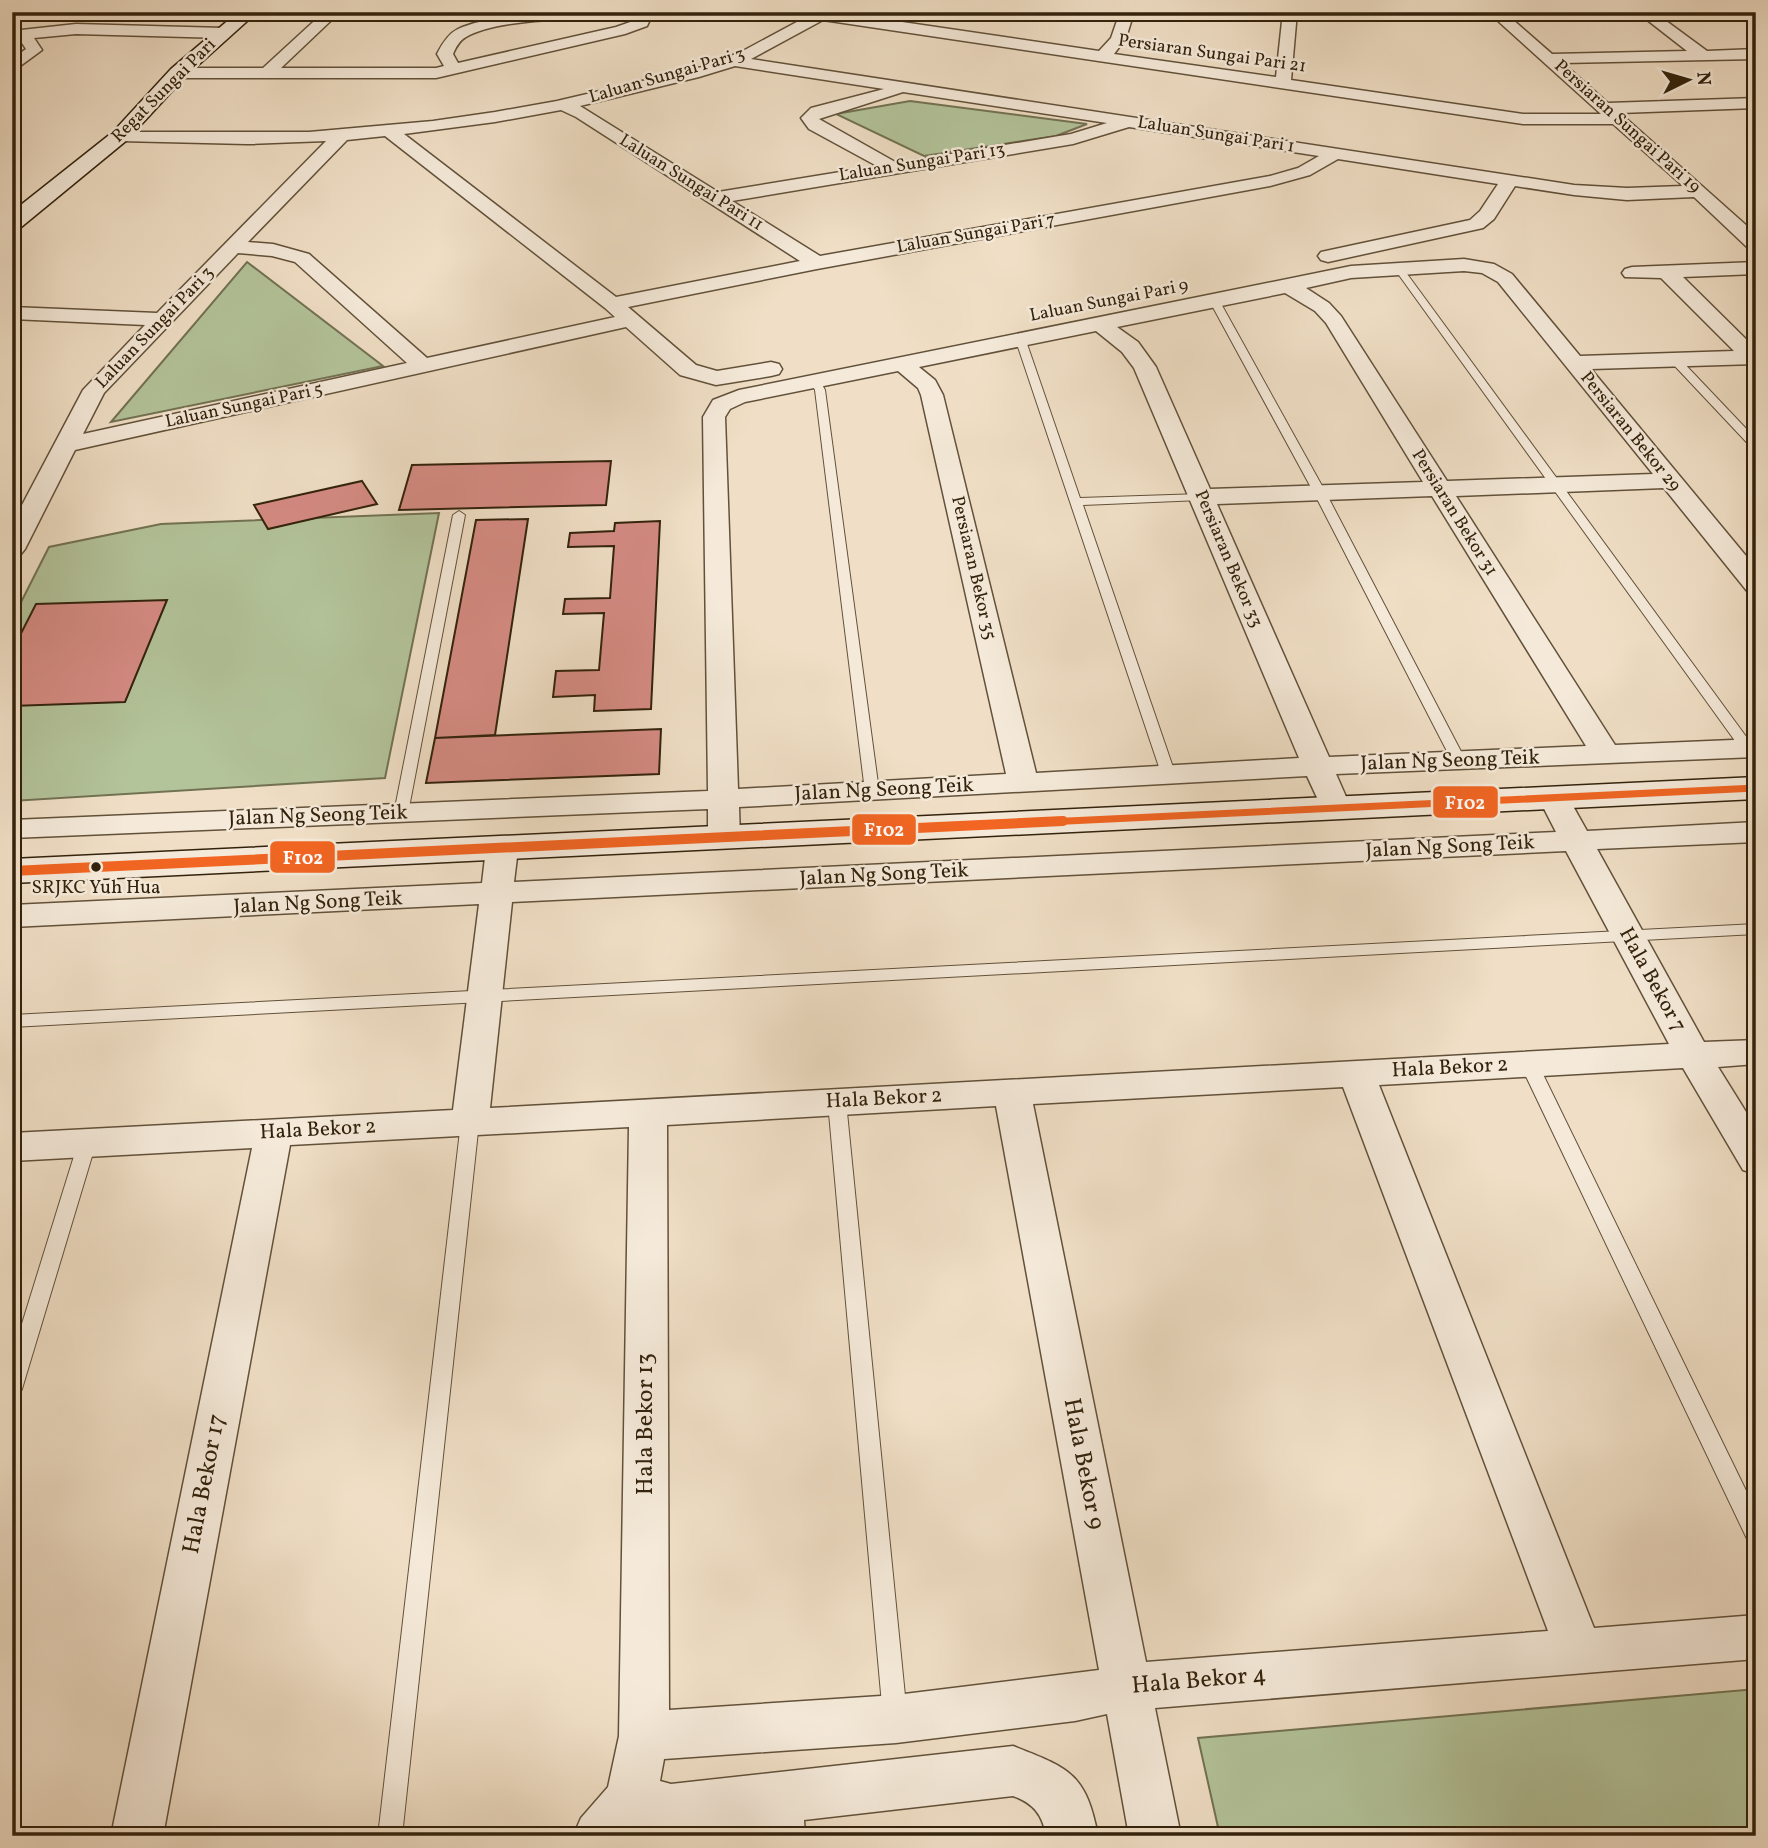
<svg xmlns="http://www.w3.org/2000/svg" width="1768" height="1848" viewBox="0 0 1768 1848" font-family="Vollkorn,serif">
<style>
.green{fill:#b3c39a;stroke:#727253;stroke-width:2}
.building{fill:#d58b83;stroke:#32220c;stroke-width:2}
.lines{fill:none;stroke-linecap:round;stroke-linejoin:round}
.lane-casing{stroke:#62513a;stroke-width:2}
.street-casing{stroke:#62513a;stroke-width:3}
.secondary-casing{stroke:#32220c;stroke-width:3}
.lane{fill:#f5eada;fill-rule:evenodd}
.street{fill:#f5eada;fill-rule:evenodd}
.secondary{fill:#f5eada;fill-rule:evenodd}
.bus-1-far1-casing{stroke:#f5eada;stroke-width:11}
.bus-1-casing{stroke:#f5eada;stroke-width:15}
.bus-1-far1{stroke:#f26522;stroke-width:7}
.bus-1{stroke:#f26522;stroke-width:10}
.bus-dot{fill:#32220c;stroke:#f5eada;stroke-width:2.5}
.labels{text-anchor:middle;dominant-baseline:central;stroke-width:5;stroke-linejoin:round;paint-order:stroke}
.far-street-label{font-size:18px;fill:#32220c;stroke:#f5eada}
.bus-label{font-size:19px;fill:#32220c;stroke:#f5eada}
.street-label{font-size:21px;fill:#32220c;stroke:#f5eada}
.near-street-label{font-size:24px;fill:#32220c;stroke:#f5eada}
.line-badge{stroke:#f5eada;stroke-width:2.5}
.badge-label{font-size:19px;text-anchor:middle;font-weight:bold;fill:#fff}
</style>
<rect width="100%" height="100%" fill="#f0dfc6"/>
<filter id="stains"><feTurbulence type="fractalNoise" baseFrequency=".00286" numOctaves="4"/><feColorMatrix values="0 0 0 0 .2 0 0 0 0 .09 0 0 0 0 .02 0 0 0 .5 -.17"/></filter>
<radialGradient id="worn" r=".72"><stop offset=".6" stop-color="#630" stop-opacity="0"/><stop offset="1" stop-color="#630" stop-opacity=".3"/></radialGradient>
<!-- green -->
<path class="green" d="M910,101L1087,124L1056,136L924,156L836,114Z
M247,262L383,366L111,422Z
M439,513L385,778L12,801V620L49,547L161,524Z
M1756,1689V1836H1220L1198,1738Z"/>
<!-- building -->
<path class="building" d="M611,461L606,505L399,510L412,465Z
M362,481L377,504L268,529L254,505Z
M528,519L495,735L435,738L476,520Z
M660,521L651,709L594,711L595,695L553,697L556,671L599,670L604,613L563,614L565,599L610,598L614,546L568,547L570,533L614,531L615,523Z
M167,600L125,702L12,706V651L36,604Z
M661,729L659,774L426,783L435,738Z"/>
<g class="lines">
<!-- lane casing -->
<g class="lane-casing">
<path id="lane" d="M1396,267H1402L1753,746L1755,749L1753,752H1743L1396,271Z
M1214,297L1219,300L1326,493L1466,761L1464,764L1459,765L1452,761L1314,493L1209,300Z
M1020,335L1025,338L1080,498L1201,494L1207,497L1201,500L1083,505L1176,776L1174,779H1164L1162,776L1015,338Z
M1671,358H1679L1756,439V449L1752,448L1671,362Z
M815,378L819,379L825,390L879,791L872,795L865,791L815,390L810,381Z
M459,511L465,515L408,813L401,817L394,813L453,515Z
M1756,924V934L12,1027V1015Z
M1529,1058L1535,1060L1538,1064L1756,1511V1543L1748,1541L1520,1064L1523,1060Z
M837,1096L843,1098L846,1102L907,1716L903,1724L895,1727L887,1724L883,1716L828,1102L831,1098Z
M470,1116L476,1118L479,1122L402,1836H378L461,1122L464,1118Z
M87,1136L93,1138L96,1143L22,1389L19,1395L12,1397V1356L78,1143L81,1138Z"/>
</g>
<!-- street casing -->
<g class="street-casing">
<path id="street" d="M324,12H340L281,68H436L444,66L437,54C442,44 448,34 458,29C494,12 598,7 637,13L630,17C589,19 499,17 466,37C459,41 456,47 453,54L458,63L616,27L636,20L639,12L653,13L647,26L625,34L436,78H178L170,73L178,68H263Z
M795,12H834L1099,51L1111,38L1120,12H1134L1126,38L1114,54L1276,77L1283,12H1297L1291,80L1523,114H1601L1488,12H1504L1552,54L1687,51L1637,12H1654L1707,51L1756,49V59L1563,63L1608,103L1756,98V108L1620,113L1756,234V251L1749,249L1694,197L1627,200L1574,195L1515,186L1494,219L1483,228L1328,262L1321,260L1318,256L1321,252L1470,220L1480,211L1498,184L1338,159L1310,175L1270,186L817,269L628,307L696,365L717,371L771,362L779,364L782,369L779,374L771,376L716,385L680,375L626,327L75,450L25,549L21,554L12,557V524L83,390L145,325L12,319V307L157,313L326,141L247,144L120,141L114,140L111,136L114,132H309L433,121L495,112L557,101L702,67L741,52L806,17ZM823,20L1523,124H1613L1683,186L1627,188L1574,185L751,59ZM735,66L884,89L811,108L801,118L809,129L877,166L718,192L580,106L699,77ZM903,92L1107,123L1071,134L897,163L819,119ZM561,110L576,117L800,261L616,297L404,134L495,122ZM1129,127L1319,156L1298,168L1270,176L820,256L732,201L1073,144ZM385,136L605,308L615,317L427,358L309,254L273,244L248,242L347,140ZM238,253L272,256L295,262L407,363L83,434L104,393Z
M76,24L224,28L232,33L224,38L76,34L34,38L42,50L12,72V59L26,49L20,40L12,41V31Z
M1464,259L1494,264L1512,274L1580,356L1734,351L1661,278L1625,277L1622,273L1625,269L1632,267L1756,262V274L1683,277L1756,349V364L1591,369L1756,568V593L1747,591L1664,488L1456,496L1615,745L1756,739V757L1336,774L1351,808L1347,815L1336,817L1325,815L1307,776L739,807L740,838L735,845L724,848L713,845L708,838V809L12,838V820L708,791L703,417L713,400L739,390L1351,266ZM1464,271L1482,273L1498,282L1653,474L1447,481L1341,316L1329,303L1306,288L1351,278ZM1285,293L1315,311L1326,323L1423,482L1210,489L1156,367L1138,342L1117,327ZM1096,331L1122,352L1134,368L1299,758L1036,773L943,395L935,380L919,367ZM898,371L918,388L921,395L1006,774L738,789L725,417L730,409L745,402ZM1432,496L1586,746L1329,757L1217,504Z
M1553,788L1564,790L1587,831L1756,822V842L1597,849L1704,1042L1756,1040V1064L1718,1067L1756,1128V1174L1743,1170L1683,1068L1379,1085L1594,1628L1756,1615V1659L1155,1708L1181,1836H1129L1107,1714L1075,1721L896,1743L664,1759L660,1781L671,1784L1013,1746C1069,1768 1086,1773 1098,1836H1046C1043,1815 1033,1803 1013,1796L804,1820L805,1836H753V1826L671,1834L641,1827L633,1836H573L581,1818L608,1787L619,1736L629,1127L290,1145L163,1836H111L252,1148L12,1161V1133L453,1110L479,904L12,927V905L482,883L486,849L491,842L502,839L513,842L518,849L514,882L1556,832L1538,797L1542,790ZM1566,851L1669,1044L490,1108L512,902ZM1343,1087L1548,1631L1146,1662L1033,1104ZM996,1106L1099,1670L896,1695L669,1710L667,1125Z"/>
</g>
<!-- secondary casing -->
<g class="secondary-casing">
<path id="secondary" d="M238,12H257L185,77L127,140L20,228L12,230V212L113,132L171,69Z
M1756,777V799L12,883V859Z"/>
</g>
<!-- lane -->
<use href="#lane" class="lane"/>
<!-- street -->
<use href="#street" class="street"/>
<!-- secondary -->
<use href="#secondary" class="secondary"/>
<!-- bus-1-far1 casing -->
<g class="bus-1-far1-casing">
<path id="bus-1-far1" d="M1026,823L1756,788"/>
</g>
<!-- bus-1 casing -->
<g class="bus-1-casing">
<path id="bus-1" d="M12,871L1063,821"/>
</g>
<!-- bus-1-far1 -->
<use href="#bus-1-far1" class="bus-1-far1"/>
<!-- bus-1 -->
<use href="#bus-1" class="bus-1"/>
</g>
<!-- markers -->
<circle class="bus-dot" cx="96" cy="867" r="6"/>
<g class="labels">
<!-- far-street labels -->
<g class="far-street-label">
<text transform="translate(1212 54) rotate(8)">Persiaran Sungai Pari 21</text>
<text transform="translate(667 76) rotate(-16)">Laluan Sungai Pari 3</text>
<text transform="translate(164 91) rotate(-45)">Regat Sungai Pari</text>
<text transform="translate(1627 127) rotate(42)">Persiaran Sungai Pari 19</text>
<text transform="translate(1216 135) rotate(9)">Laluan Sungai Pari 1</text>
<text transform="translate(922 163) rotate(-9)">Laluan Sungai Pari 13</text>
<text transform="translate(691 183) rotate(32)">Laluan Sungai Pari 11</text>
<text transform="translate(976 234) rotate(-10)">Laluan Sungai Pari 7</text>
<text transform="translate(1109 301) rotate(-11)">Laluan Sungai Pari 9</text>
<text transform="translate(155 328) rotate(-46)">Laluan Sungai Pari 3</text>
<text transform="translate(244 406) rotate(-12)">Laluan Sungai Pari 5</text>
<text transform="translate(1630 432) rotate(51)">Persiaran Bekor 29</text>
<text transform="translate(1454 513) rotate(58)">Persiaran Bekor 31</text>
<text transform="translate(1228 559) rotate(67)">Persiaran Bekor 33</text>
<text transform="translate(973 568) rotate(77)">Persiaran Bekor 35</text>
</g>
<!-- bus labels -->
<g class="bus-label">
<text x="96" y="888">SRJKC Yuh Hua</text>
</g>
<!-- street labels -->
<g class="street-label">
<text transform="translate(1450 761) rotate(-2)">Jalan Ng Seong Teik</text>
<text transform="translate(884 790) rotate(-3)">Jalan Ng Seong Teik</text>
<text transform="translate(318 816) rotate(-2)">Jalan Ng Seong Teik</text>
<text transform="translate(1450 847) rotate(-3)">Jalan Ng Song Teik</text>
<text transform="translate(884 875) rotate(-3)">Jalan Ng Song Teik</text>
<text transform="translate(318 903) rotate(-3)">Jalan Ng Song Teik</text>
<text transform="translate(1652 980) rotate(61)">Hala Bekor 7</text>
<text transform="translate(1450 1068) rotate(-3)">Hala Bekor 2</text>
<text transform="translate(884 1099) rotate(-3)">Hala Bekor 2</text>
<text transform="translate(318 1130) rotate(-3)">Hala Bekor 2</text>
</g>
<!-- near-street labels -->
<g class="near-street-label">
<text transform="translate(646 1424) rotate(-90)">Hala Bekor 13</text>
<text transform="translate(1083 1464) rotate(79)">Hala Bekor 9</text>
<text transform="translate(205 1484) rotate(-79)">Hala Bekor 17</text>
<text transform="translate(1199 1681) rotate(-5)">Hala Bekor 4</text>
</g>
</g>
<g class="line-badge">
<rect x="1432" y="785" width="67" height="34" rx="7" fill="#f26522"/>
<rect x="851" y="813" width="66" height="33" rx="7" fill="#f26522"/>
<rect x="269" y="840" width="67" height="34" rx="7" fill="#f26522"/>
</g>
<g class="badge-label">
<text x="1465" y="809">F102</text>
<text x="884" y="836">F102</text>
<text x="303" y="864">F102</text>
</g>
<!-- margin -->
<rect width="1768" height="1848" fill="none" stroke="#f0dfc6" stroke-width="42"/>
<rect x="14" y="14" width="1740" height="1820" fill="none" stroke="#32220c" stroke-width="3.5"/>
<rect x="21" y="21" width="1726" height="1806" fill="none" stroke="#32220c" stroke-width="2"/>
<!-- north arrow -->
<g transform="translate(1688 80) rotate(85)" stroke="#f5eada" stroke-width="5" paint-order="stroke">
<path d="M0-5L12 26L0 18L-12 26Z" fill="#32220c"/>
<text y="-10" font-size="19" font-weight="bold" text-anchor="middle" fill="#32220c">N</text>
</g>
<rect width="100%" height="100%" filter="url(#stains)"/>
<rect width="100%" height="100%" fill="url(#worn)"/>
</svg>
